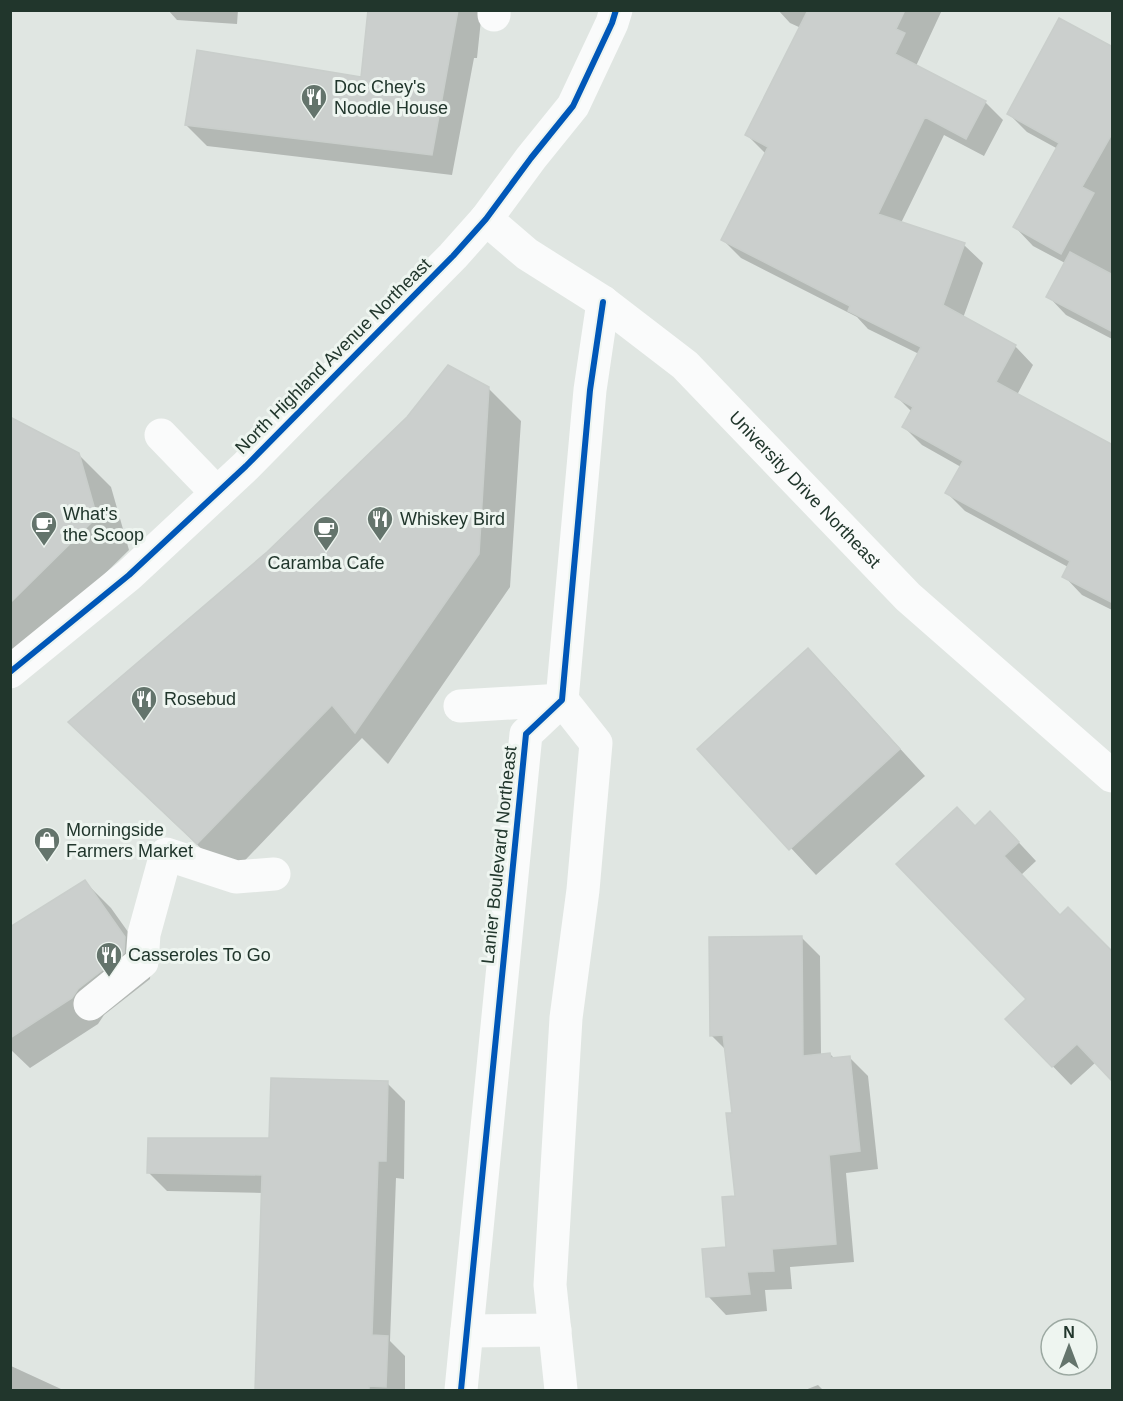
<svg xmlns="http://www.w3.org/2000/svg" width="1123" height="1401" viewBox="0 0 1123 1401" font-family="Helvetica,sans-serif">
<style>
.shadow{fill:#0003}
.building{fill:#cbcfcd;stroke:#c9cecb;stroke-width:1.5}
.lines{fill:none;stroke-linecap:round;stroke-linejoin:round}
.minor{stroke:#fafbfb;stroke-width:33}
.cycleway-casing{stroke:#eef5f0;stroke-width:10}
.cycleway{stroke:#0057b8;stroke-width:6}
.labels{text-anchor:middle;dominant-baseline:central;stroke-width:6;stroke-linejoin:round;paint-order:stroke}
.poi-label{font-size:18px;fill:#21362c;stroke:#eef5f0;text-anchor:start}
.street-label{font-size:18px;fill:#21362c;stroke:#eef5f0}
</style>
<rect width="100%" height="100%" fill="#e0e6e2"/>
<!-- shadow -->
<path class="shadow" d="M168,10H238L237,24L177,20Z
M370,10H482L477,58H474L452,175L207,146L186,125L363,79Z
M778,10H942L916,66L985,102L1003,120L984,156L944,135L901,223L964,245L983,263L963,318L1015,346L1033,365L1017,395L1112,451V610L1082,595L1064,576L1068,567L965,511L947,493L961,467L922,445L904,427L912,412L896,396L919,354L868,329L857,317L741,258L723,240L766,154L747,135L801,28L790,23Z
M1112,49V339L1066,315L1048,296L1065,263L1033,246L1015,227L1058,149L1027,132L1009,114Z
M488,388L521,421L510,587L388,764L362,738L230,876L102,754L268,553Z
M10,419L78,454L111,487L129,550L10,667Z
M834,676L925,776L816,875L699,749Z
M975,827L1008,831L1036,861L1021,875L1096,1062L1071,1085L1007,1019L1028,999Z
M85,882L111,908L151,964L150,979L104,1015L98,1024L30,1068L10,1049V929Z
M802,938L820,956L821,1055L830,1054L835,1059L850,1058L868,1076L878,1169L846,1173L854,1262L790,1267L792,1289L765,1290L767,1311L726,1315L708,1296L727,1248L737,1197L733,1114L726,1050L711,1035Z
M387,1083L405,1101L404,1179L396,1178L390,1341L405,1356V1390H256L263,1193L167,1191L149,1173L271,1139Z
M11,1366L61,1389L62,1390H10Z
M818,1385L823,1390H805Z"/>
<!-- building -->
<path class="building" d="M368,10H458L432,155L185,125L197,50L361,77Z
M808,10H905L896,29L905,33L895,54L986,101L966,139L925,117L878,214L965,243L943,305L1016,345L996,382L1113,445V603L1062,577L1070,561L945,493L963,461L902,427L913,407L895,397L921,347L848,311L850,306L721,240L768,147L745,135Z
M1059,18L1113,47V132L1082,187L1094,193L1061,254L1013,227L1059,143L1007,114Z
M1070,252L1113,275V332L1046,297Z
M448,365L489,387L479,554L355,733L332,705L197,844L68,722L267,552L407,417Z
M10,417L79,453L97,517L10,603Z
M808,648L900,749L789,850L697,749Z
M957,807L975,826L990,811L1019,842L1004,856L1060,915L1068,907L1113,952V1082L1077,1044L1052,1067L1005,1019L1026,999L896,864Z
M85,880L125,937L124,953L78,989L72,998L10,1038V927Z
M802,936L803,1056L830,1053L831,1058L850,1056L860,1151L829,1155L836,1244L772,1249L774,1271L747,1272L750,1294L706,1297L702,1249L726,1247L722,1197L735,1196L726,1113H732L723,1035L710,1036L709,937Z
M271,1078L388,1081L386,1161H378L372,1335L388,1336L386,1387L369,1386V1390H255L262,1175L147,1173L148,1138H269Z"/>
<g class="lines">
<!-- minor -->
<g class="minor">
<path d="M494,15V10"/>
<path id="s1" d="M486,219L527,254L603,302L685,365L908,597L1112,776"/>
<path d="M161,435L217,493"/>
<path d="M10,672L129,575L246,466L453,256L486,219L531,158L573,106L612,23L616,10"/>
<path d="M460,706L562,700"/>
<path d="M90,1004L142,962L144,934L166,854L236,877L274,874"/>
<path d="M467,1331L555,1330"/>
<path d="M461,1390L526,734L562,700L590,390L603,302"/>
<path d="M561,1390L550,1285L566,1018L583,890L596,743L562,700"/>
</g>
<!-- cycleway casing -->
<g class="cycleway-casing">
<path id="cycleway" d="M10,672L129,575L246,466L453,256L486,219L531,158L573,106L612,23L616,10
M461,1390L526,734L562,700L590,390L603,302"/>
</g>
<!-- cycleway -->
<use href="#cycleway" class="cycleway"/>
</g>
<!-- icons -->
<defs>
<g id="restaurant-pin" transform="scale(1.35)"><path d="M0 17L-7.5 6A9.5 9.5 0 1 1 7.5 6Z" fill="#64746c" stroke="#eef5f0"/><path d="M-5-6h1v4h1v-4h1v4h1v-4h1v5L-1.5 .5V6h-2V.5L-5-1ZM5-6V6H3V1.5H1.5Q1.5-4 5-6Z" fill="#fff"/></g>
<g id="cafe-pin" transform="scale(1.35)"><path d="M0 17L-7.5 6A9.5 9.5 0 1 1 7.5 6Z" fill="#64746c" stroke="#eef5f0"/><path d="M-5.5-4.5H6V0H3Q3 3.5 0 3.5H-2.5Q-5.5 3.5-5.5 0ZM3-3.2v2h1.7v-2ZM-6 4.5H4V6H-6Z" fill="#fff"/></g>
<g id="shop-pin" transform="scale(1.35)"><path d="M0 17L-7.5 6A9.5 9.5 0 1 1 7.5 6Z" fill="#64746c" stroke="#eef5f0"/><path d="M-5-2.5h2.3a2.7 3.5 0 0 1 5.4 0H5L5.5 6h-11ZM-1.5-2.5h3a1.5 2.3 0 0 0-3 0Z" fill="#fff"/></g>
</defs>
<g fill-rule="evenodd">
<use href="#restaurant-pin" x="314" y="97"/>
<use href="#restaurant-pin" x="380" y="519"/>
<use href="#cafe-pin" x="44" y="524"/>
<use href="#cafe-pin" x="326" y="529"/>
<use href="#restaurant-pin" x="144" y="699"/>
<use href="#shop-pin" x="47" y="840"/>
<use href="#restaurant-pin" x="109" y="955"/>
</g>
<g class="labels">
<!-- poi labels -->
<g class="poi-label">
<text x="334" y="87">Doc Chey's<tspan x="334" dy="21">Noodle House</tspan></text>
<text x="63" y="514">What's<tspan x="63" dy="21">the Scoop</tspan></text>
<text x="400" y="519">Whiskey Bird</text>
<text x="326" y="563" text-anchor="middle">Caramba Cafe</text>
<text x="164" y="699">Rosebud</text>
<text x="66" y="830">Morningside<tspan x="66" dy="21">Farmers Market</tspan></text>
<text x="128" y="955">Casseroles To Go</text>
</g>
<!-- street labels -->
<g class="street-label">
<text transform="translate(333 356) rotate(-45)">North Highland Avenue Northeast</text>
<text stroke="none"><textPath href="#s1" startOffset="420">University Drive Northeast</textPath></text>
<text transform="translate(499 855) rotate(-84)">Lanier Boulevard Northeast</text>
</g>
</g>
<!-- border -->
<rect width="1123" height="1401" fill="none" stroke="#21362c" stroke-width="24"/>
<!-- north arrow -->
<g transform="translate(1069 1347)"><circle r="28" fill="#eef5f0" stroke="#9ca9a2" stroke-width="1.5"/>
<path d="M0-4.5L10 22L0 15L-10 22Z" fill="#64746c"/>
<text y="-9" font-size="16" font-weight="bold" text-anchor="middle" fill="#21362c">N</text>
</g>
</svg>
